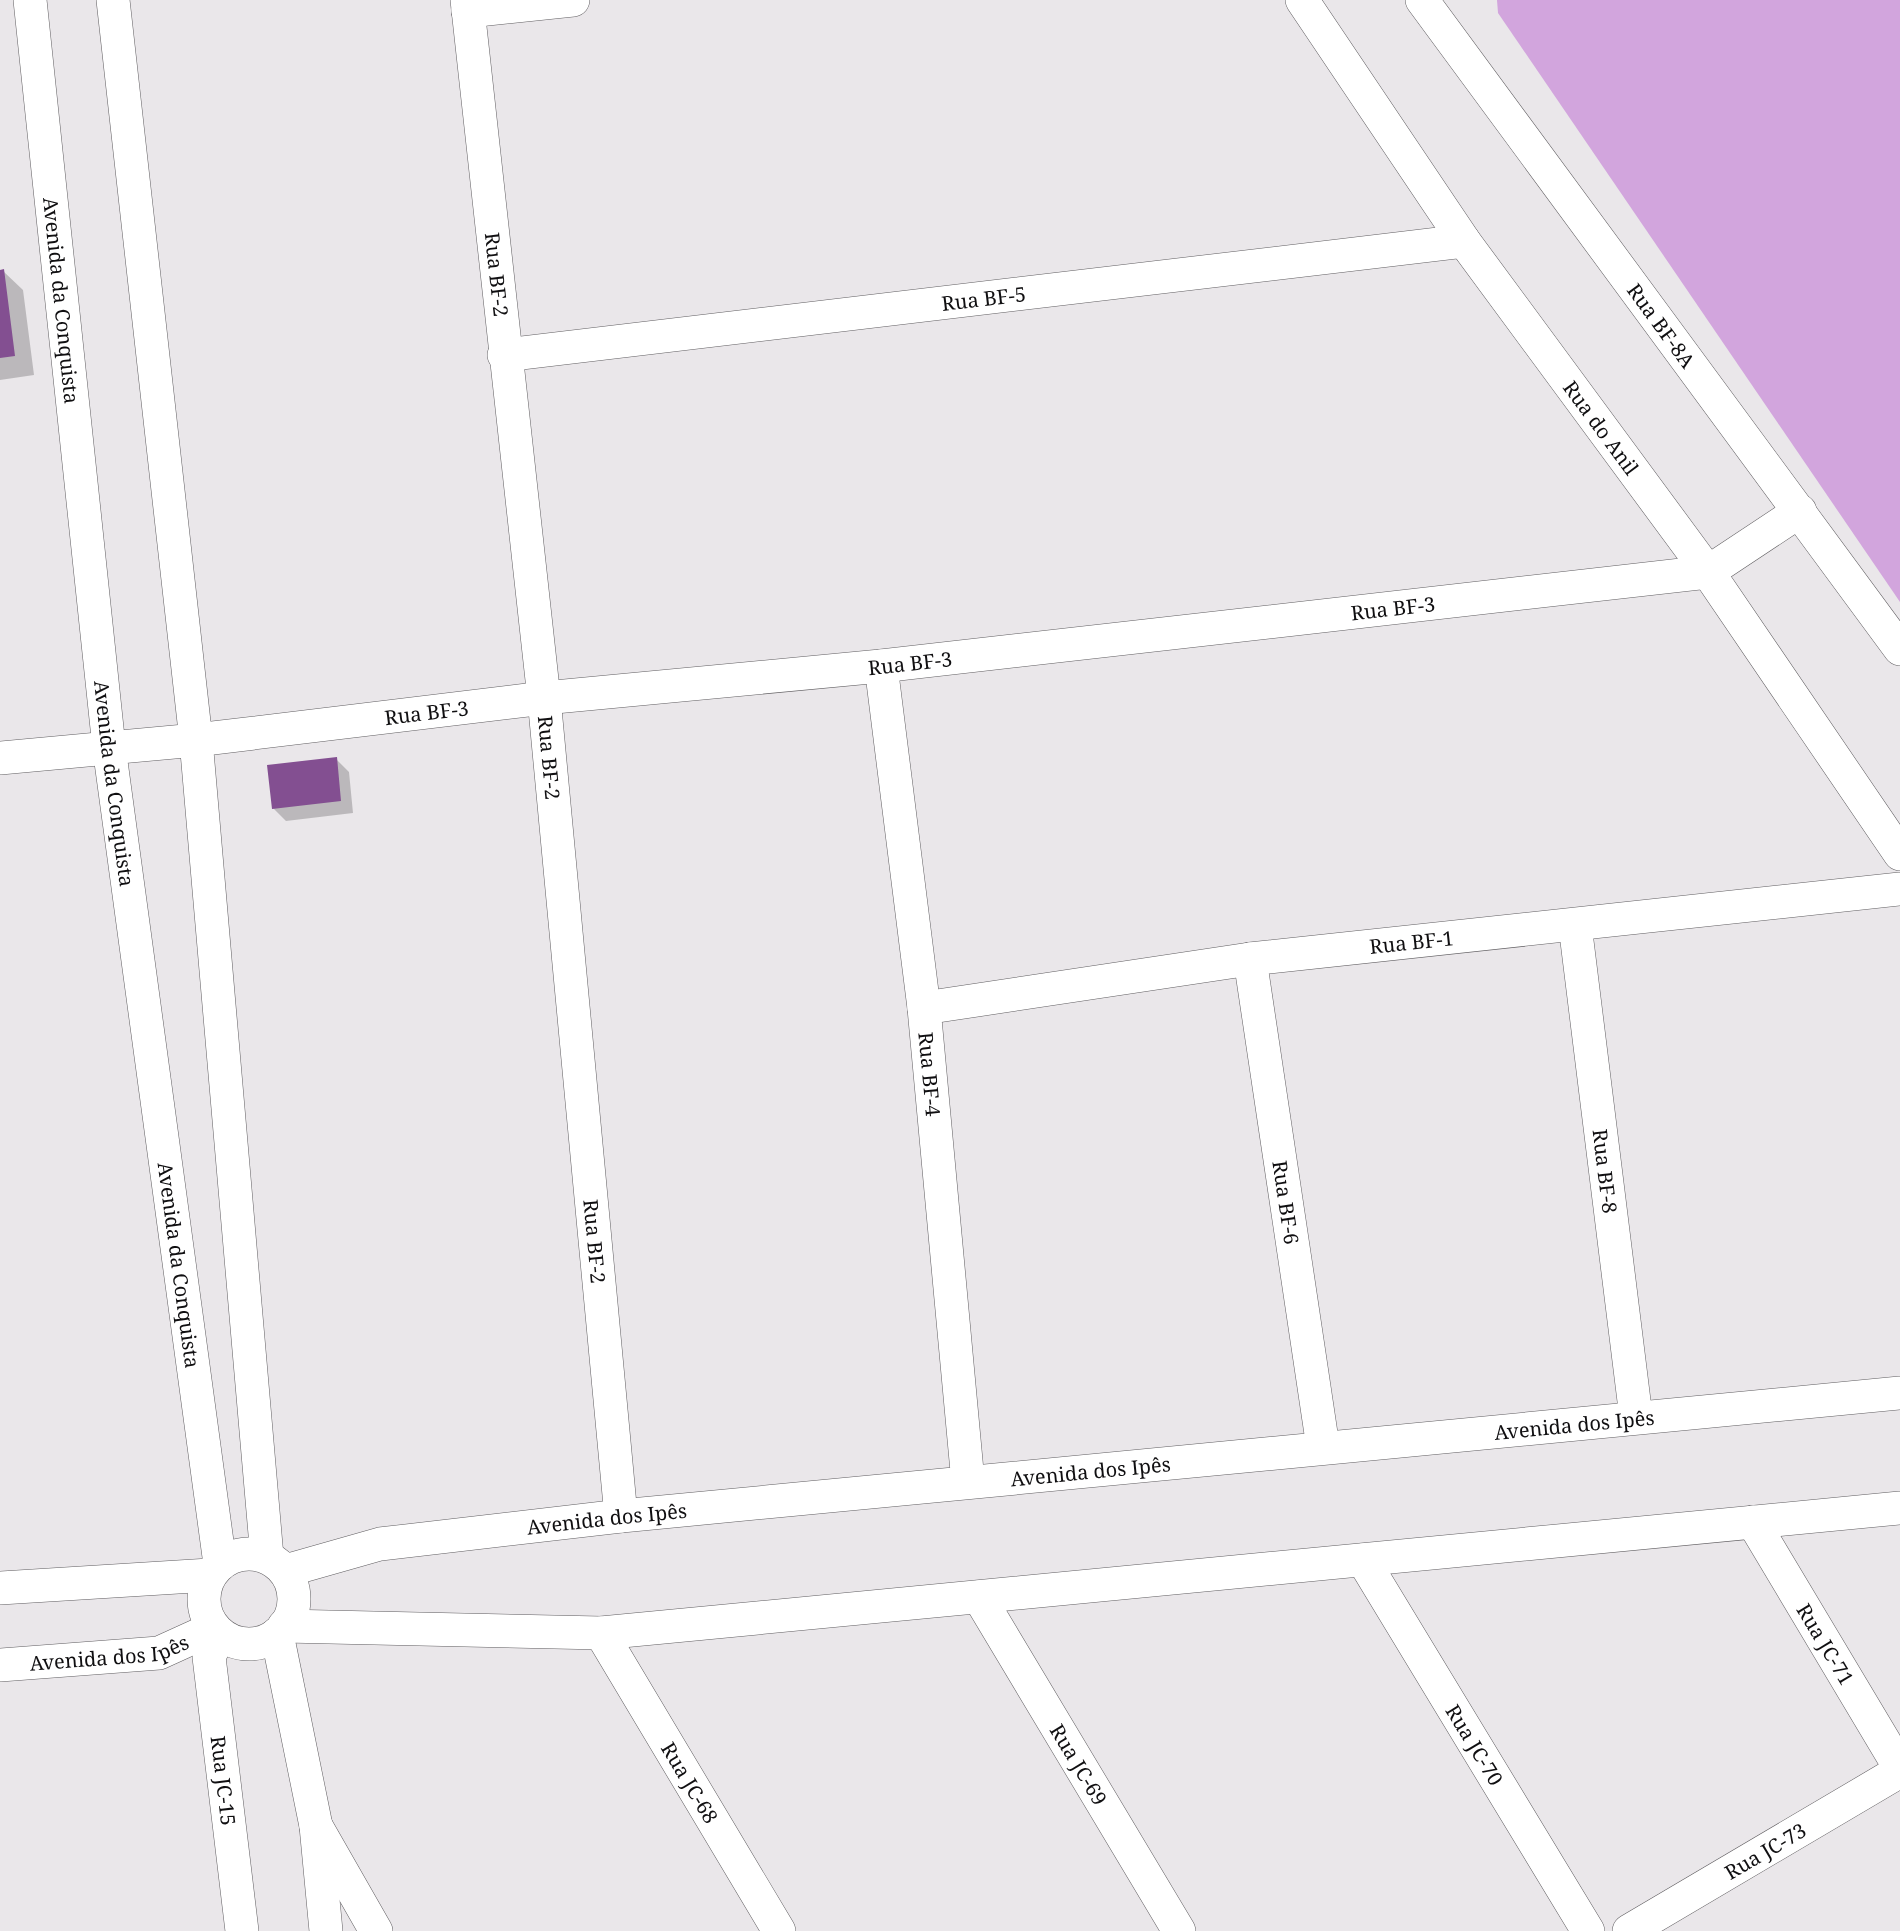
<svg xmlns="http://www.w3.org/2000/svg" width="1900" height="1931" viewBox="0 0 1900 1931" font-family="'Noto Serif',serif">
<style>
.green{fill:#d2a5dd}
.shadow{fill:#0003}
.building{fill:#834f91}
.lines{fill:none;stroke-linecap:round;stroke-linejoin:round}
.street-casing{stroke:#605e61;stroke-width:34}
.secondary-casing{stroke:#605e61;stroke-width:34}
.street{stroke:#fff;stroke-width:33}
.secondary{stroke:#fff;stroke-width:33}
.labels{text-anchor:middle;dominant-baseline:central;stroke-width:4.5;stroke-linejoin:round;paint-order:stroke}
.street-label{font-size:20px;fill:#100f11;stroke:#f7f4f8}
</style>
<rect width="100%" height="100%" fill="#eae7ea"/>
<!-- green -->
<path class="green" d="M1497,0H1900V602L1498,13Z"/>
<!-- shadow -->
<path class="shadow" d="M0,271H3L23,290L34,375L0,380Z
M336,759L349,772L353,813L286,821L273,808Z"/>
<!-- building -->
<path class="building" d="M4,269L15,356L0,358V270Z
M337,757L341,801L272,809L267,765Z"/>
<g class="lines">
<!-- street casing -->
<g class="street-casing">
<g id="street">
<path id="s1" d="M467,0L544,698L621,1516"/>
<path d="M468,11L573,0"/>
<path id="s2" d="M504,355L1464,241"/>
<path id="s3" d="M881,666L924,1008L968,1482"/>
<path id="s4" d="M0,758L196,740L544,698L881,666L1708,572L1800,511"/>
<path id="s5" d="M1575,925L1636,1417"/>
<path id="s6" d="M1250,959L1323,1447"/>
<path id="s7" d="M924,1008L1250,959L1900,889"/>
<path id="s8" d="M1753,1522L1900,1768"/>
<path id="s9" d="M1363,1560L1588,1931"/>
<path id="s10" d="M979,1597L1179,1931"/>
<path id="s11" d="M601,1633L779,1931"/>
<path d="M316,1826L376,1931"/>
<path id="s12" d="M1629,1931L1900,1771"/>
</g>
</g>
<!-- secondary casing -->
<g class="secondary-casing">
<g id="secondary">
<path id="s13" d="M30,0L109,747L220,1564"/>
<path d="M113,0L196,740L267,1557"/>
<path id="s14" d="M1302,0L1464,241L1708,572L1900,854"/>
<path id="s15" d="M1422,0L1900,649"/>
<circle cx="249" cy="1599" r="45"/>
<path id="s16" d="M285,1571L380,1544L621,1516L1900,1393"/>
<path d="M0,1588L210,1575"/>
<path d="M284,1626L601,1633L1900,1508"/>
<path id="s17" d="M220,1634L209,1657L242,1931"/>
<path d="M277,1634L316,1826L326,1931"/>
<path id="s18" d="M0,1665L159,1653L214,1628"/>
</g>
</g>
<!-- street -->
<use href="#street" class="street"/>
<!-- secondary -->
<use href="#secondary" class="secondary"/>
</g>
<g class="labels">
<!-- street labels -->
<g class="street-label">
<text stroke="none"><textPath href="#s1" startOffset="276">Rua BF-2</textPath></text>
<text stroke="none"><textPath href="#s2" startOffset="483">Rua BF-5</textPath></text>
<text stroke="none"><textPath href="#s13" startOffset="302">Avenida da Conquista</textPath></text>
<text stroke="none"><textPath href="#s15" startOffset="404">Rua BF-8A</textPath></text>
<text stroke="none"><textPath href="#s14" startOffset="522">Rua do Anil</textPath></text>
<text stroke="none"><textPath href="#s4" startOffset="1401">Rua BF-3</textPath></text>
<text stroke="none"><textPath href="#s4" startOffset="915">Rua BF-3</textPath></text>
<text stroke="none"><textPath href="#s4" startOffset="429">Rua BF-3</textPath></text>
<text stroke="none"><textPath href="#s1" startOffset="762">Rua BF-2</textPath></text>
<text stroke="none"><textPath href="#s13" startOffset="788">Avenida da Conquista</textPath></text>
<text stroke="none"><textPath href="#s7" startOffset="492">Rua BF-1</textPath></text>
<text stroke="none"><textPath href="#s3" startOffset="411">Rua BF-4</textPath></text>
<text stroke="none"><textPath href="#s5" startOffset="248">Rua BF-8</textPath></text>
<text stroke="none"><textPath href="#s6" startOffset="246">Rua BF-6</textPath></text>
<text stroke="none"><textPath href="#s1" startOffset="1248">Rua BF-2</textPath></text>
<text stroke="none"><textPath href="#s13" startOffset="1274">Avenida da Conquista</textPath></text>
<text stroke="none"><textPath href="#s16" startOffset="1299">Avenida dos Ipês</textPath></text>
<text stroke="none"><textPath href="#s16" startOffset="813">Avenida dos Ipês</textPath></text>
<text stroke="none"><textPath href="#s16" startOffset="327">Avenida dos Ipês</textPath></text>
<text stroke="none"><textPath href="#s8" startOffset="142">Rua JC-71</textPath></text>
<text stroke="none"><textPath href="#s18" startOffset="110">Avenida dos Ipês</textPath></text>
<text stroke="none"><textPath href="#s9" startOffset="216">Rua JC-70</textPath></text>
<text stroke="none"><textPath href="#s10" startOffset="195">Rua JC-69</textPath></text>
<text stroke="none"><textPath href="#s17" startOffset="150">Rua JC-15</textPath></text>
<text stroke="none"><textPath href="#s11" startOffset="174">Rua JC-68</textPath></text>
<text stroke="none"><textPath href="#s12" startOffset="158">Rua JC-73</textPath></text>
</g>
</g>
</svg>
